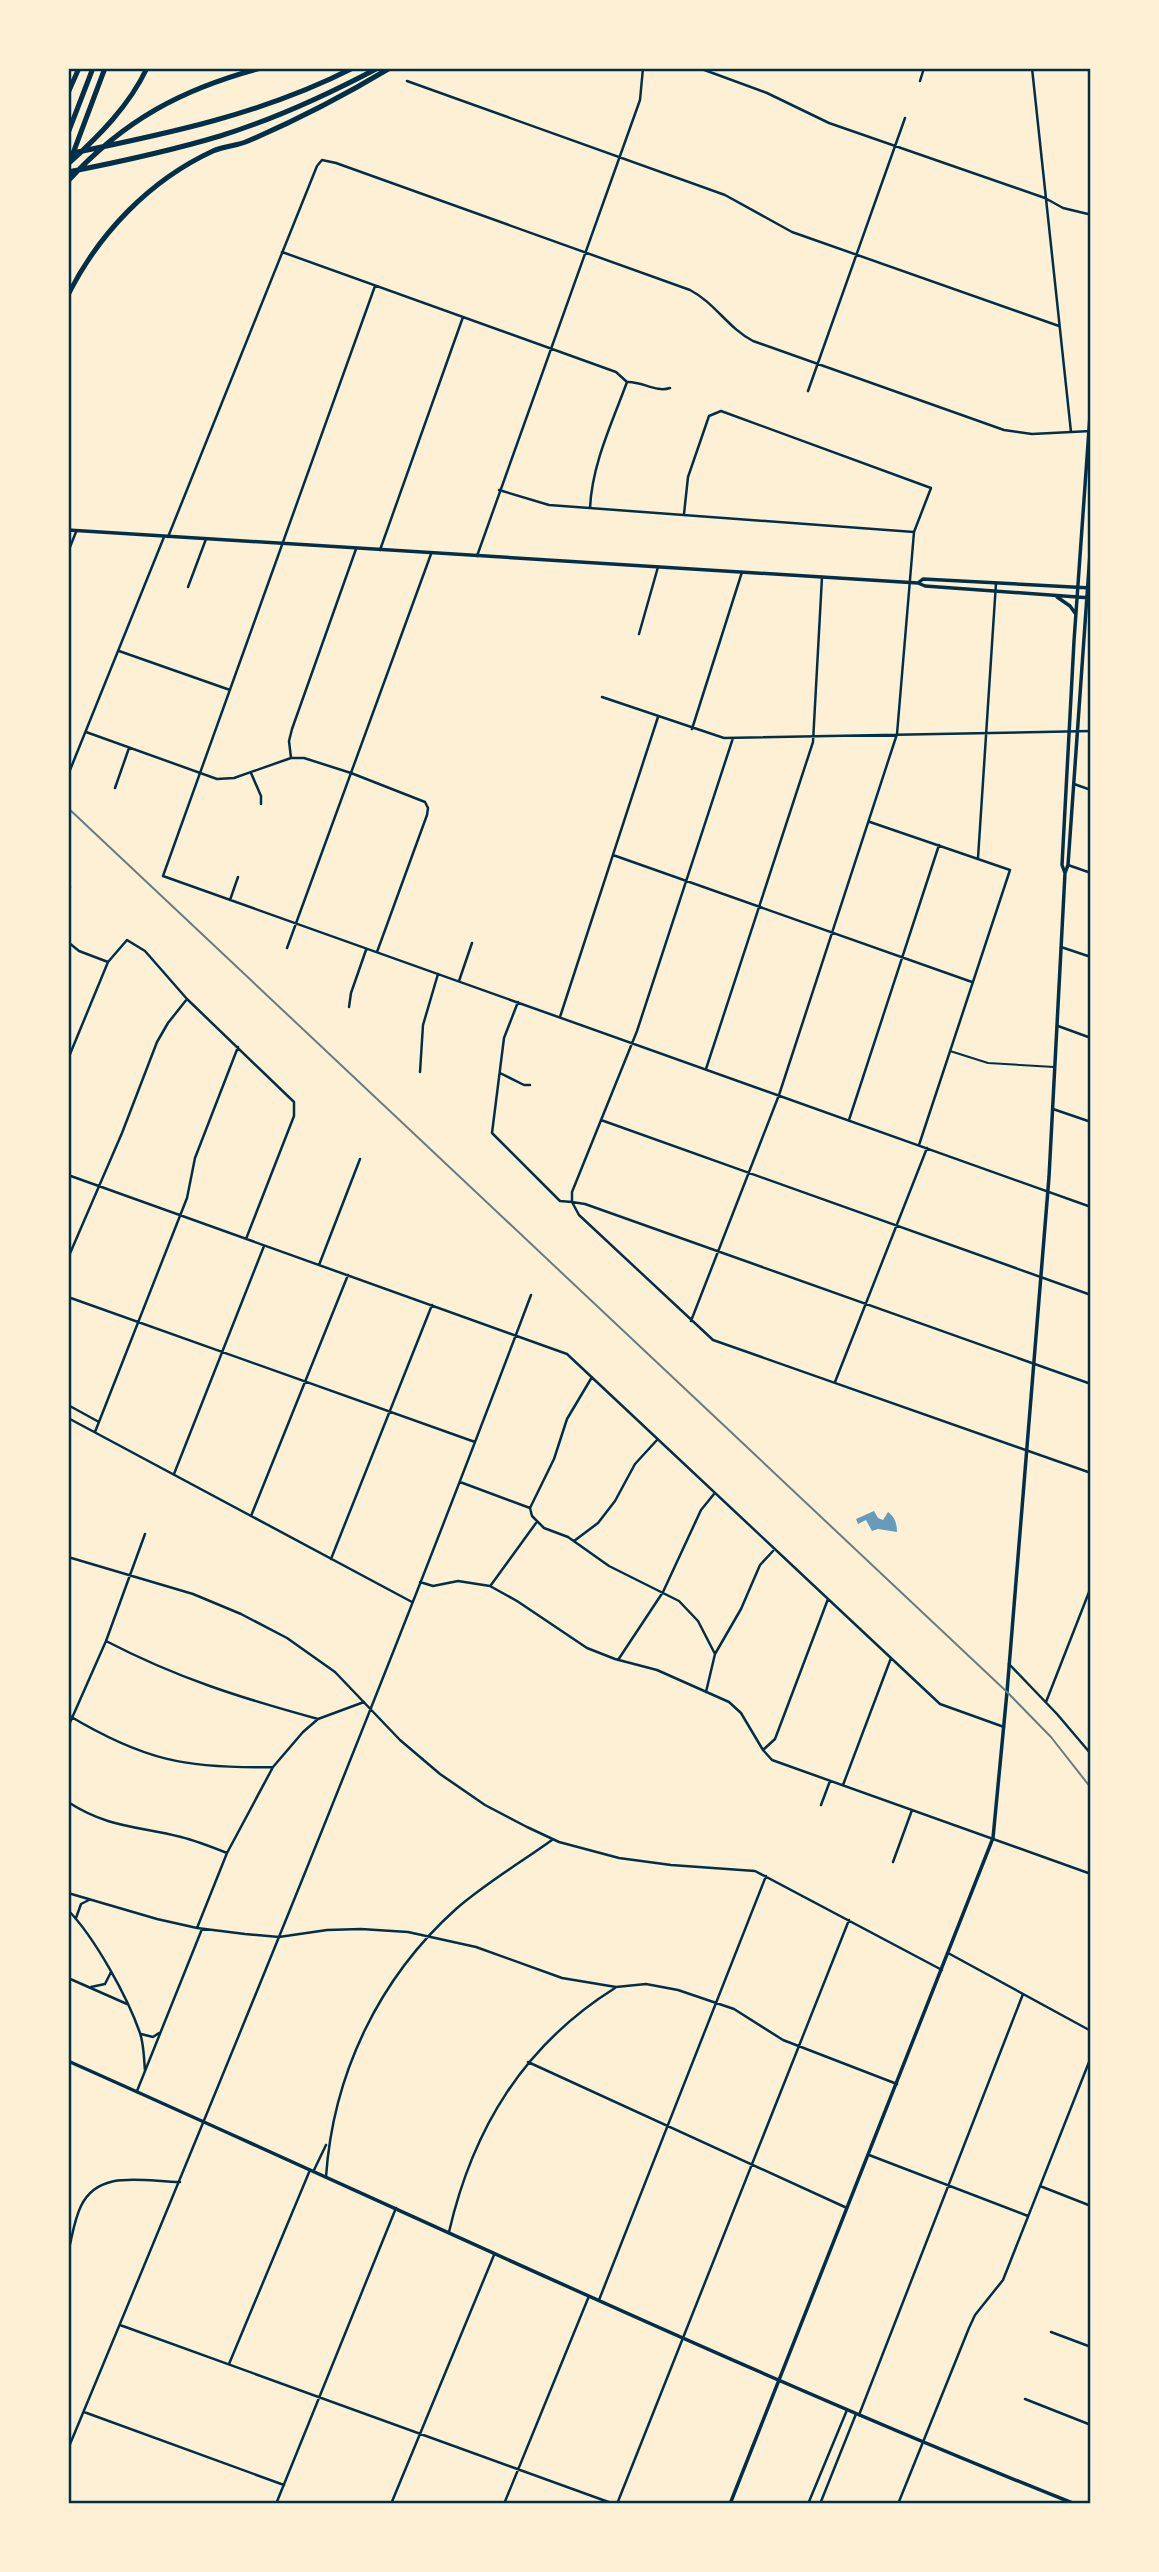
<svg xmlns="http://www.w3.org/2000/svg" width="1159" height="2572" viewBox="0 0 1159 2572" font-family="Arial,sans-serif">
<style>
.water{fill:#669bbc}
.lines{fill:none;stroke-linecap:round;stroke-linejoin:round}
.service{stroke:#003049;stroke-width:2}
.minor{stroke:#003049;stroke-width:2.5}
.secondary{stroke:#003049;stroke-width:3.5}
.motorway{stroke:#003049;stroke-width:5}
.rail{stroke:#657d81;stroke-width:2}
.neatline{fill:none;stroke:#003049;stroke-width:2.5}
</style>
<rect width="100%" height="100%" fill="#fdf0d5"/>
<!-- water -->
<path class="water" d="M874,1511L878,1518L883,1520L888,1512C895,1517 897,1524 897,1532L878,1529L872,1531L866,1520L858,1524L856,1519Z"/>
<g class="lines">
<!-- service -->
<path class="service" d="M950,1051L988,1063L1054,1067"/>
<!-- minor -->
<path class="minor" d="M699,68L767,93L829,123L1045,198L1063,208L1088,214
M1032,68L1071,432
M407,81L725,195L792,232L1059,326
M920,81L924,68
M282,252L616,372L627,382
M375,286L163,876L1091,1207
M627,382C642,381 656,393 670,388
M808,391L905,118
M499,490L549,505L914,532
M590,508C592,464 612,423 627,382
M684,514L688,477L709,416L721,411L931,488L914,532L897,734L779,1095L691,1321
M168,537L317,166L322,160L336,163L690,290C715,303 728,328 753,341L1004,430L1032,434L1091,431
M380,550L463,317
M68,552L76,532
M477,556L640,100L643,68
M188,587L206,539
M639,634L658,567
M119,651L230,690
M602,697L724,738L1091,731
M692,729L742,572
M86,732L217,779L234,778L291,758H304L351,773L425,802L428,808L427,815L377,952
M733,738L637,1031L572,1192V1202L585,1204L1091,1384
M291,758L289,741L292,729L356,549
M251,773L261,796V804
M68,775L164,537
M1074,784L1091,790
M115,788L129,748
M870,822L1010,870L919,1145
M613,855L972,982
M978,858L996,583
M1068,865L1091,873
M68,892L70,887
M230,900L238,877
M68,942L79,951L108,962
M1061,947L1091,957
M287,948L431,554
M459,981L472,943
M518,1002L504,1038L492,1133L560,1201L572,1202L579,1215L713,1340L1091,1473
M349,1007L351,993L366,950
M560,1017L658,717
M1058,1026L1091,1038
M68,1059L108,962L127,940L145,951L187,999L294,1102V1116L246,1239
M706,1069L813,742L822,577
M420,1072L423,1025L438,974
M500,1073L524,1085H530
M1053,1109L1091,1122
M601,1120L1091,1295
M849,1120L939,845
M68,1175L567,1354L940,1704L1004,1727
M68,1258L122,1133L157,1042L168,1023L187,999
M319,1265L360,1159
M68,1297L475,1442
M835,1382L927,1148
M68,1405L99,1422
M68,1418L412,1602
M95,1432L187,1198L195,1158L238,1047
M174,1474L264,1246
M460,1482L530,1508
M530,1508L532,1516L544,1528L568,1537L609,1566L679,1601L698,1621L715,1654L706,1692
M530,1508L554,1459L567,1419L592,1377
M251,1516L348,1275
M574,1541L598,1523L615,1501L635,1464L657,1440
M68,1557L193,1594L241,1614L287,1638L335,1672L400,1740L440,1774L485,1805L527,1827L559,1842L619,1858L671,1865L755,1871L942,1970
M331,1559L432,1305
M420,1582L433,1586L458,1581L490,1586L517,1601L587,1648L615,1659L657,1670L729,1702L741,1713L763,1750L772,1760L1091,1874
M491,1585L536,1523
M106,1641C177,1678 241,1698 318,1719
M715,1654L741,1609L760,1565L773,1551
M618,1660L663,1592L701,1510L714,1494
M1009,1664L1057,1714L1091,1754
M1046,1702L1091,1587
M68,1715C143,1760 186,1769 273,1767
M68,1727L106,1641L145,1534
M763,1750L775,1739L828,1599
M843,1785L891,1658
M68,1802C108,1828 138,1826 181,1837C197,1841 212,1847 227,1853
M821,1805L830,1781
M893,1862L912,1810
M68,1893L157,1919L197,1928L245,1934L279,1937L327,1930L361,1929L408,1932L476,1947L562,1978L616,1987L646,1984L678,1990L734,2009L783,2040L897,2084
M68,1910C95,1938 127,1996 140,2033C144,2045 144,2059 145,2071
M1090,1914L1091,1913
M76,1918L81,1904L89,1900
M197,1928L227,1853L273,1767L303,1732L318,1719L364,1702
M948,1953L1091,2031
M68,1978L127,2004
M91,1987L105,1984L111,1972
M141,2034L153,2037L159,2033
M528,2062L847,2208
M137,2091L202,1929
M869,2155L1028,2216
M314,2170L326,2145
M326,2177C333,2074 379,1978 456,1909C486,1883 520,1863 552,1840
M1040,2186L1091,2206
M449,2232C473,2128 524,2045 615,1988
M68,2253C72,2238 74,2220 81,2206C99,2168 146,2182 180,2182
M599,2300L766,1876
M120,2325L614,2504
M1051,2332L1091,2347
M229,2364L310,2170
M1025,2399L1091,2425
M84,2412L284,2485
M859,2415L1023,1994
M68,2449C227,2067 385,1683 531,1295
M276,2504L396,2208
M391,2504L494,2255
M504,2504L589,2296
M617,2504L849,1920
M808,2504L847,2410
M820,2504L856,2414
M898,2504L969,2328L975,2315L1003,2280L1091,2057
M1090,2504L1091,2502"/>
<!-- secondary -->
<path class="secondary" d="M68,530L918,583L925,586L1091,598
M918,583L923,579L1091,588
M1057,597L1070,606L1075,613
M1065,873L1062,865L1074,641L1091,401
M68,2061C403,2210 734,2368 1075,2504
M730,2504L993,1838L1007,1692L1049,1177L1065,873L1068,865L1091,539"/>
<!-- motorway -->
<path class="motorway" d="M68,93L79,68
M68,133L93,68
M68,154C166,134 263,114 353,68
M72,156L105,68
M68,164C99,136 129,106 147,68
M68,172C119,162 170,151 220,136C275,119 327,95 378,68
M68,181C124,120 182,89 261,68
M68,295C99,233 150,180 213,151C224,146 237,146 248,141C297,120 345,95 390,68"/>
<!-- rail -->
<path class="rail" d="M68,808L1007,1692L1051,1737L1091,1788"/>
</g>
<!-- border -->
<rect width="1159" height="2572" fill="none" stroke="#fdf0d5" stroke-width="140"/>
<rect x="70" y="70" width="1019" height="2432" class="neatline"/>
</svg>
